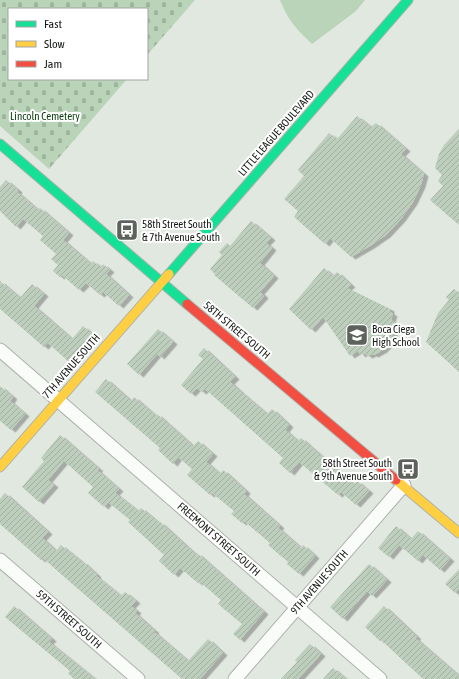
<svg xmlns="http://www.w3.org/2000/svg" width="459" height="679" viewBox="0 0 459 679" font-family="'Asap Condensed',sans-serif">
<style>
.cemetery{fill:url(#cemetery-stones)}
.park{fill:#b9d4b8}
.building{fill:url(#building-hatch);filter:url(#shadow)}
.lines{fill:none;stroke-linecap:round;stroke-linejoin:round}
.street-casing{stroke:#adb2ac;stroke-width:15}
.fast-casing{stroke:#adb2ac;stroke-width:11}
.slow-casing{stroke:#adb2ac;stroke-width:11}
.jam-casing{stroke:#adb2ac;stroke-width:11}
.street{stroke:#fafcfa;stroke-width:13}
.fast{stroke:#16e098;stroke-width:9}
.slow{stroke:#ffcf43;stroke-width:9}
.jam{stroke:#f24e42;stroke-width:9}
.labels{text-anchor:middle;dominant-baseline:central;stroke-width:4;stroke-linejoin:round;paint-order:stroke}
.park-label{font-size:11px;fill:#093a0c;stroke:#fff}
.street-label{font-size:11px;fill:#161a16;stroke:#fff}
.poi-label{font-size:11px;fill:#161a16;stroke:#fff;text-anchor:start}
</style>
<defs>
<pattern id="cemetery-stones" width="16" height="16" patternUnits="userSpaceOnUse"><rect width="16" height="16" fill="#b9d4b8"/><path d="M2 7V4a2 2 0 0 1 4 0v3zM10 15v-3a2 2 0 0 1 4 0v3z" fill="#9eb59d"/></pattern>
<pattern id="building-hatch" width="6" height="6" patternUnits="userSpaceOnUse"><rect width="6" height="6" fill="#bdcebc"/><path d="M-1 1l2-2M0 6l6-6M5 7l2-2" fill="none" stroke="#a2b0a1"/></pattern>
<filter id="shadow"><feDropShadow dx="4.5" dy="2.5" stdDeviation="0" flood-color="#0004"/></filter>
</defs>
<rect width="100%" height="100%" fill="#e1e8e0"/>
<!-- cemetery -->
<path class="cemetery" d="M0,0H195L147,55V9H9V79H127L49,169L0,126Z"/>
<!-- park -->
<path class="park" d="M280,0H365L356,11L312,44C296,29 288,20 280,0Z"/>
<!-- building -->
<path class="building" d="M357,116L371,127L376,123L406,149L401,154L424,174L421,185L413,202L401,219L386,235L370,246L351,257L330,238L325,244L294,217L298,211L284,199L304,176L298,170L329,133L337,139Z
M459,129V225L430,200L443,186L438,181L442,175L435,168L439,154L444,145Z
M6,180L18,190L17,192L38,210L40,208L69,233L63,240L91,264L93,261L101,267L103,264L110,270L106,274L129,295L119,306L103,292L100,295L86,283L79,290L62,275L60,277L53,271L58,265L51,259L56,254L40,240L43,236L23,219L16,227L0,211V187Z
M251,221L271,238L266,243L272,248L260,263L274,276L260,292L264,296L253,308L214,275L215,274L210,269L222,255L219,252L227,243L230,246Z
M324,268L333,276L337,272L351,285L347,288L390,309V312L393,314L391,320L396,324L390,342L383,350L374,355L372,354L368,356L364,353L361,355L358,351L350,356L323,317L311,330L289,309Z
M0,281L20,298L32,284L44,294L34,306L72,339L83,326L93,335L69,362L48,343L44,347L0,309Z
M454,289L459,293V372L426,342L438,313L449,300L446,297Z
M158,329L173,342L160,357L157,354L139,375L127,364Z
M204,348L235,377L230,382L242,393L267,414L272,409L289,425L285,430L298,441L301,438L354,485L357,481L369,491L356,505L341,492L338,495L299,462L290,473L279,463L283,458L205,389L202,392L197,388L191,394L181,385L203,359L198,355Z
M106,379L131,401L134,397L156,416L157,414L193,446L198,441L213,454L206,462L220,474L223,470L246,491L244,494L280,526L278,528L301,548L303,545L315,556L299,574L287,564L288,562L268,545L270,543L244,521L242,523L231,514L234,511L212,493L210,495L187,475L192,469L178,457L173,464L158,450L160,448L95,392Z
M0,386L13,397L10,401L25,414L11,430L0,421Z
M60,435L99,469L97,470L119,489L115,493L138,511L141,508L159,523L160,522L196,555L197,553L264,612L240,640L233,634L242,624L218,604L221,600L200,582L198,583L180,568L174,575L159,561L164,555L128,522L130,520L108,502L104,507L88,493L93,487L64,461L48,480L54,485L39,502L22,487L44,461L41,458Z
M5,493L48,532L42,538L56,551L61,545L82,562H83L97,575L96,576L121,596L125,592L136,601L131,606L137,611L135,613L155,631L154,632L188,661L208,639L223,653L200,679H182L62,575L43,558L41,560L0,524V499Z
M396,526L411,539L418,531L450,559L440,570L423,555L418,561L399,545L389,557L378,548Z
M369,564L387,580L372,596L367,591L343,619L330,607Z
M459,569V588L455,593L445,584Z
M14,606L52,639L49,642L95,679H74L68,673L70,671L5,617Z
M384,606L417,637L415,638L459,676V679H423L381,640L380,641L365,627Z
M310,644L321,654L298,679H281L297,662L295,660Z
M333,668L346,679H323Z"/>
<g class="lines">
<!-- street casing -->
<g class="street-casing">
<path id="street" d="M0,350L380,679
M0,560L138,679
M235,679L404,485"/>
</g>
<!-- fast casing -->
<g class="fast-casing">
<path id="fast" d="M0,144L187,304
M169,274L408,0"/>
</g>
<!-- slow casing -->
<g class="slow-casing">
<path id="slow" d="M0,467L169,274
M396,480L459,533"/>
</g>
<!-- jam casing -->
<g class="jam-casing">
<path id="jam" d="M187,304L396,480"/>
</g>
<!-- street -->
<use href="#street" class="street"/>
<!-- fast -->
<use href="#fast" class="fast"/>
<!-- slow -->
<use href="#slow" class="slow"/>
<!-- jam -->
<use href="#jam" class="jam"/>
</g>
<!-- icons -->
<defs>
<g id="bus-square" transform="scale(1.15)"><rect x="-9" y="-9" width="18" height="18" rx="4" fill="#5d625d" stroke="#fff"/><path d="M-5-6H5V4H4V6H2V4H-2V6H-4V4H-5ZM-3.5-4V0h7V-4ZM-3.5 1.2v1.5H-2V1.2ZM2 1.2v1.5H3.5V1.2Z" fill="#fff"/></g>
<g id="school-square" transform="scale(1.15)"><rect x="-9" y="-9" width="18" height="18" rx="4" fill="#5d625d" stroke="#fff"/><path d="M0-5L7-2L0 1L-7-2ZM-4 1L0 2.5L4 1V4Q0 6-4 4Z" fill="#fff"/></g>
</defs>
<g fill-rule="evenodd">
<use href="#bus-square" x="127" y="230"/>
<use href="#school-square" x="357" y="335"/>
<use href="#bus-square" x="408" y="469"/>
</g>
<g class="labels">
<!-- park labels -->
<g class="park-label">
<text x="45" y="116">Lincoln Cemetery</text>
</g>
<!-- street labels -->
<g class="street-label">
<text transform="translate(276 133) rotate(-49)">LITTLE LEAGUE BOULEVARD</text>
<text transform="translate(237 330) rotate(40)">58TH STREET SOUTH</text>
<text transform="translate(71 366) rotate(-49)">7TH AVENUE SOUTH</text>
<text transform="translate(219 539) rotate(41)">FREEMONT STREET SOUTH</text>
<text transform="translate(319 582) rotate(-49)">9TH AVENUE SOUTH</text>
<text transform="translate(69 619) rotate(41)">59TH STREET SOUTH</text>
</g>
<!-- poi labels -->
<g class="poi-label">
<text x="142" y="224">58th Street South<tspan x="142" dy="13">&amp; 7th Avenue South</tspan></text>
<text x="372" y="329">Boca Ciega<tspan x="372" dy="13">High School</tspan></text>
<text x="392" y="463" text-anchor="end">58th Street South<tspan x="392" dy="13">&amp; 9th Avenue South</tspan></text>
</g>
</g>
<!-- legend -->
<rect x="8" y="8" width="140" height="72" fill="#ffffff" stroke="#a2a3a2"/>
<rect x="16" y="21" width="20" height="6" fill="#16e098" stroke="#a2a3a2"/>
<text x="44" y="28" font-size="12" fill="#161a16">Fast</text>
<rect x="16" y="41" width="20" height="6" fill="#ffcf43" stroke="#a2a3a2"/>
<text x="44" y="48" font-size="12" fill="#161a16">Slow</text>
<rect x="16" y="61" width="20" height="6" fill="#f24e42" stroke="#a2a3a2"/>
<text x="44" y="68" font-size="12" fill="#161a16">Jam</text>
</svg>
